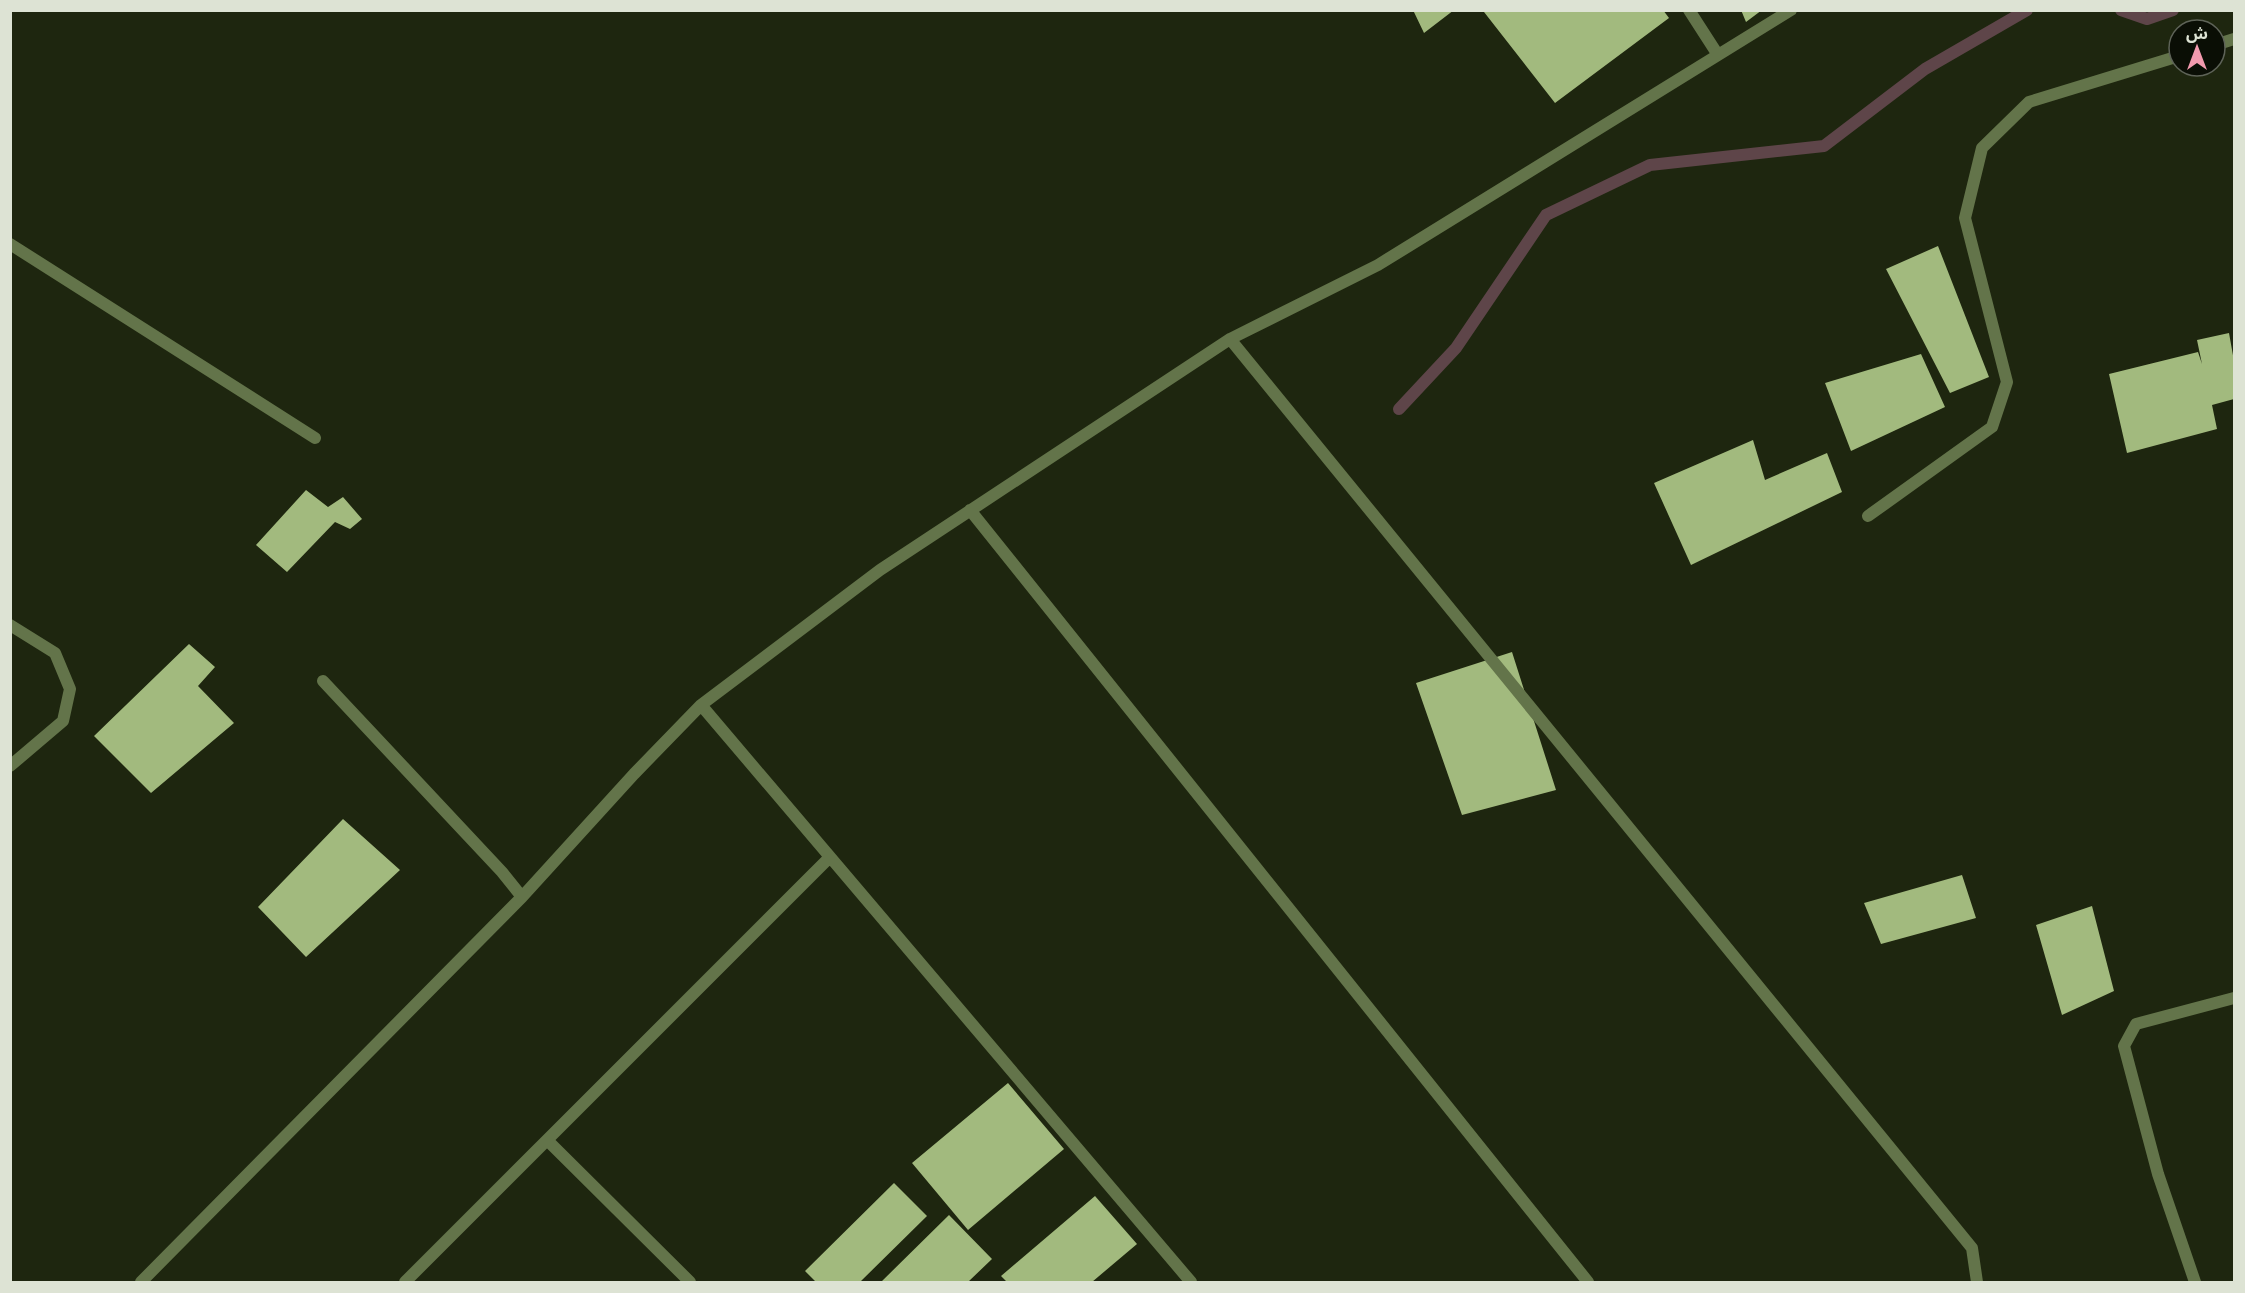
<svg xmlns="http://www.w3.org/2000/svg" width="2245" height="1293" viewBox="0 0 2245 1293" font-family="'Titillium Web','Noto Sans Arabic',sans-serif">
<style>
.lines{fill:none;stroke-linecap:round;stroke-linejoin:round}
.stream{stroke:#5e4549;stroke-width:12}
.building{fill:#a2ba7e}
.minor{stroke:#63744a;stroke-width:12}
</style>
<rect width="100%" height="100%" fill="#1e260f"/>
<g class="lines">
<!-- stream -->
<path class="stream" d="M2121,10L2147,19L2173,10
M1399,409L1456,348L1546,215L1650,165L1824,146L1925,69L2027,10"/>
</g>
<!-- building -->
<path class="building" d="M1413,10H1454L1424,33Z
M1486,10H1663L1669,18L1555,103L1484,12Z
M1741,10H1762L1746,22Z
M1938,246L1989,377L1950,393L1886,269Z
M2229,333L2234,361V399L2212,405L2217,429L2127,453L2109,374L2198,352L2202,364L2197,340Z
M1921,354L1945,407L1851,451L1825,383Z
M1753,440L1765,480L1827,453L1842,492L1691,565L1654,483Z
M306,490L328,507L343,497L362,519L350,529L335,522L287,572L256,545Z
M189,644L215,667L198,686L234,723L151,793L94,736Z
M1512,652L1556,790L1462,815L1416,683Z
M343,819L400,870L306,957L258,907Z
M1962,875L1976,918L1881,944L1864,903Z
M2092,906L2114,991L2062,1015L2036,925Z
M1008,1083L1064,1149L968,1230L912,1163Z
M894,1183L927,1216L860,1282H816L805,1271Z
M1095,1196L1137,1244L1092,1282H1007L1001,1276Z
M949,1215L992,1259L968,1282H881Z"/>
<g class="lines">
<!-- minor -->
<path class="minor" d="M1689,10L1718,55
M2215,45L2234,39
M10,244L315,438
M1230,339L1972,1248L1977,1282
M970,510L1588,1282
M1868,516L1992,427L2007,382L1965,218L1982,148L2029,102L2179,56
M10,625L55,653L70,689L63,721L10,766
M323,681L502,872L522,897
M701,705L1191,1282
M547,1140L690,1282
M141,1282L522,897L634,774L701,705L880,570L1230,339L1378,265L1791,10
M405,1282L830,857
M2195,1282L2158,1174L2124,1046L2136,1024L2234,998"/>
</g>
<!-- border -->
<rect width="2245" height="1293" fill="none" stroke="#dde3d4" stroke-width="24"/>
<!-- north arrow -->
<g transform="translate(2197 48)"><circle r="28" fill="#0a0e05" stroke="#5e6358" stroke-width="1.5"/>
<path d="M0-4.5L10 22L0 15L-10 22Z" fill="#f29aae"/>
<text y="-9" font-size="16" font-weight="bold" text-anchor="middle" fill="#dde3d4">ش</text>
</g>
</svg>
